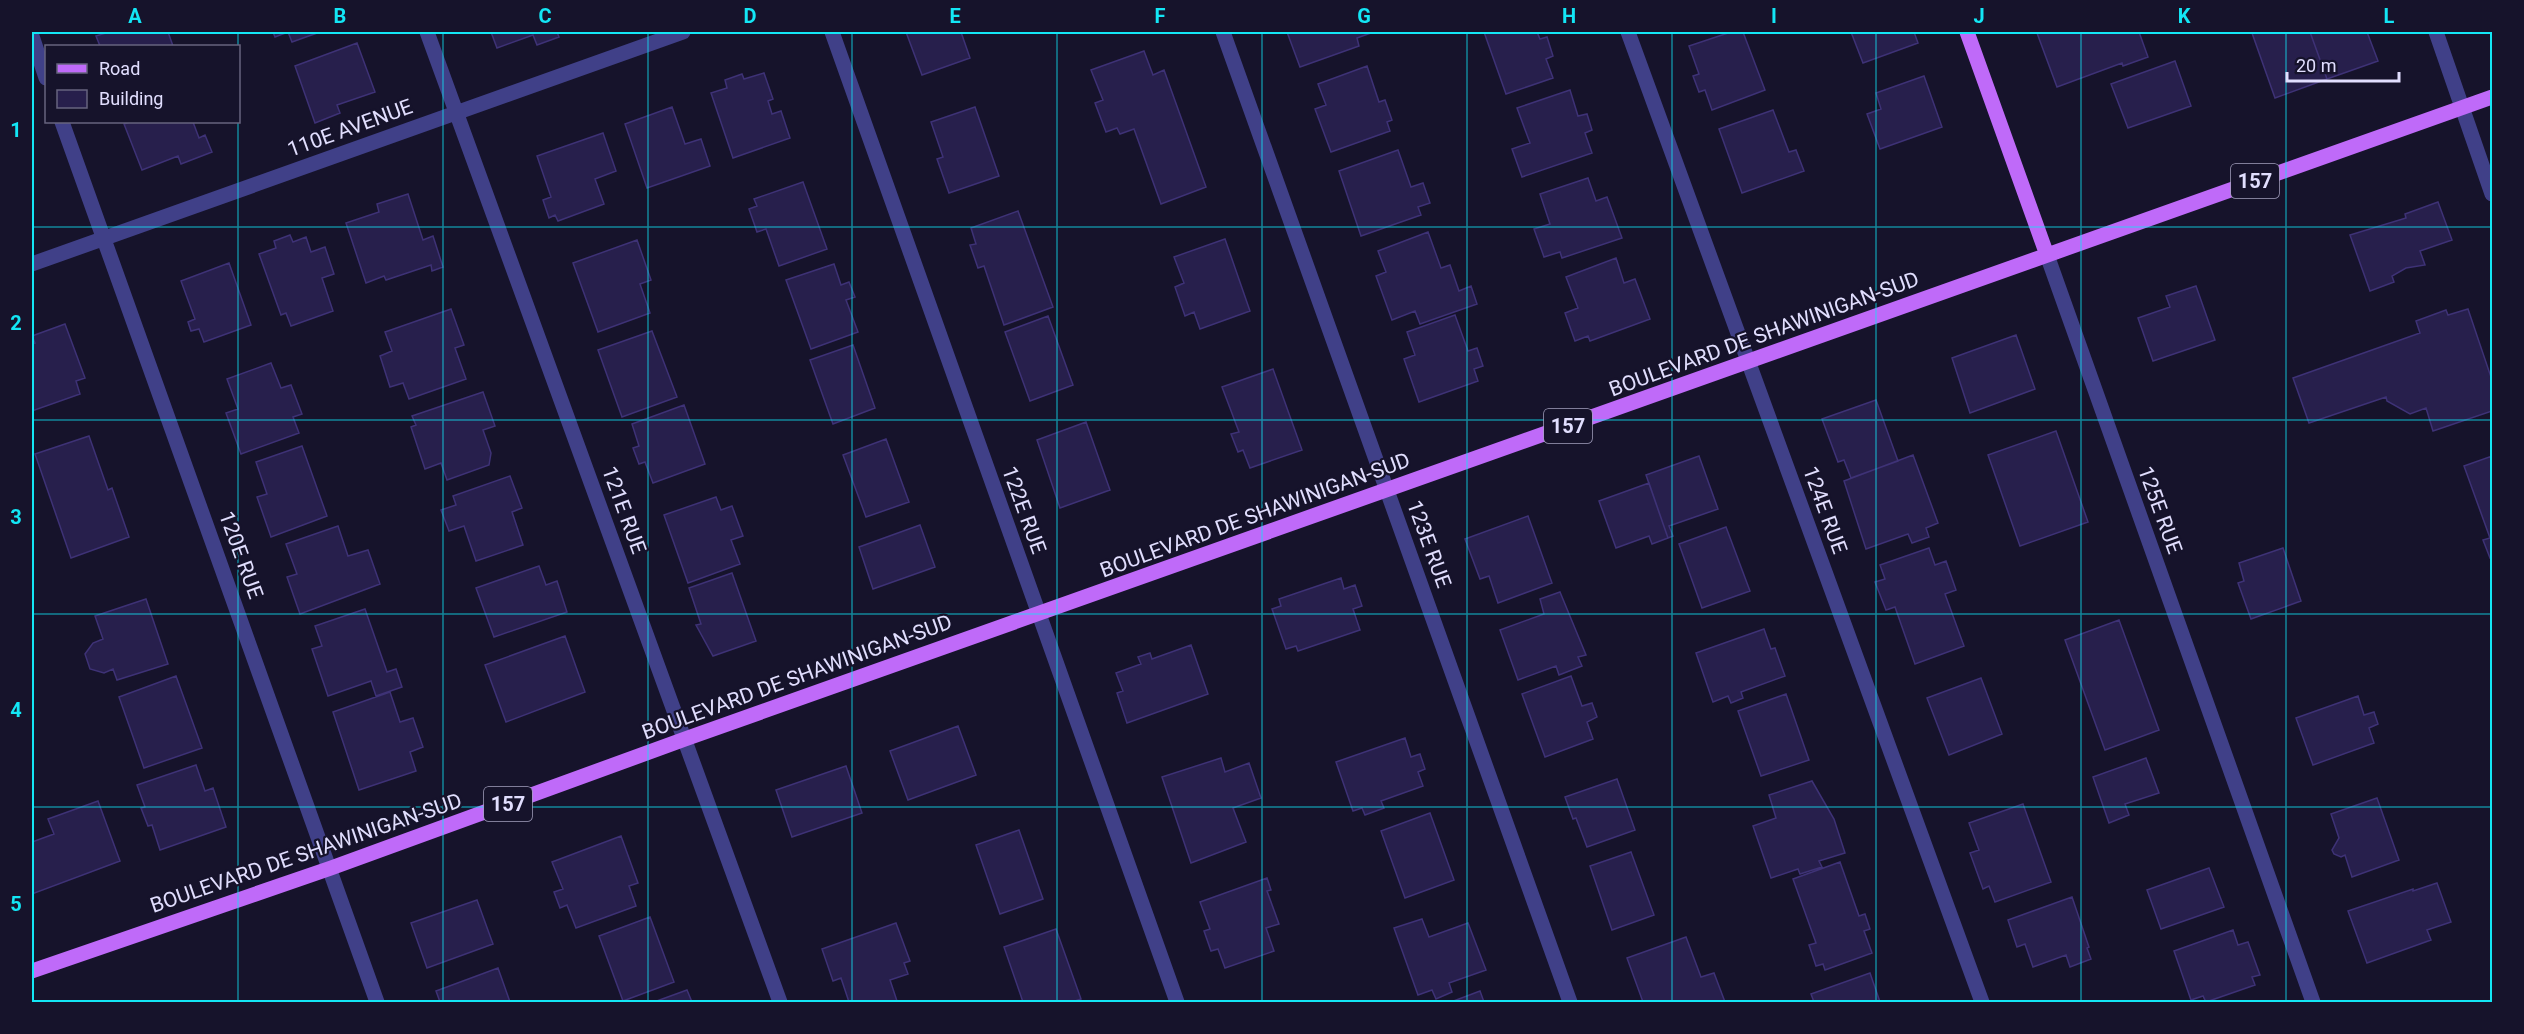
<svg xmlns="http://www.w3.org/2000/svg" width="2524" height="1034" viewBox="0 0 2524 1034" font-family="Roboto,sans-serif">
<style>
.building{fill:#271f4c;stroke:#3e3276;stroke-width:1.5}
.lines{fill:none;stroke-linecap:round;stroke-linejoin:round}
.minor{stroke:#404088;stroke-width:15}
.major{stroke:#bf6af9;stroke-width:15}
.grid{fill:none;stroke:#13e6f5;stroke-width:1.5;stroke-opacity:0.55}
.labels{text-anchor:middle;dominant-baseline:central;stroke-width:4.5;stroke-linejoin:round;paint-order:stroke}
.shield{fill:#16132b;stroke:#a4a1bf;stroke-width:1.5}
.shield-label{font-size:20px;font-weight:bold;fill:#e1defe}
.street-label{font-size:21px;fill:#e1defe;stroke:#16132b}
.neatline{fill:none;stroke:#13e6f5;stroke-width:2}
.grid-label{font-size:20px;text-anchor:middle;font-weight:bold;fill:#13e6f5}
</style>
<rect width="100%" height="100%" fill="#16132b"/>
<!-- building -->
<path class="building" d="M109,32H168L173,46H100L96,36Z
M273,32H320L292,42L288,32L275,37Z
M491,32H557L559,37L537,45L533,35L497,48Z
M906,32H961L970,58L922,75Z
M1287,32H1371V33L1357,38L1359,46L1300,67Z
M1484,32H1537L1540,39L1547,37L1553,56L1546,59L1553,78L1506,94Z
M1731,32H1743L1765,90L1712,110L1705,90L1699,92L1693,76L1699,74L1689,46Z
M1851,32H1914L1918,43L1863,63Z
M2041,32H2139L2148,57L2123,66L2122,63L2057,87L2037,33Z
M2257,32H2310L2327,79L2275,98L2252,33Z
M2310,32H2367L2378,61L2327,79Z
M357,43L375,92L337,105L340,113L315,123L295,66Z
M1144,51L1153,75L1164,70L1206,187L1161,204L1134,129L1120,134L1117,128L1106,132L1095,103L1103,100L1091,70Z
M2175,61L2191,106L2128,128L2111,84Z
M1367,66L1379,102L1385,100L1392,120L1387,122L1390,131L1331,152L1315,109L1326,105L1318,84Z
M764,73L773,99L768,101L772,114L781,111L790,138L733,158L711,93L727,88L725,80L742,74L744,79Z
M1924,76L1942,127L1880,149L1867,114L1881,109L1876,93Z
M1570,90L1578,116L1587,114L1592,130L1585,133L1592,153L1522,177L1512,149L1530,143L1517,108Z
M672,107L685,144L701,139L710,166L647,188L625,124Z
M975,107L999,176L949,193L937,159L943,157L931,122Z
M1773,110L1789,152L1796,150L1804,171L1742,193L1719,129Z
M130,122H193L199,138L205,135L212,152L181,164L178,156L142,170L124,124Z
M603,133L616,171L595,179L604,204L558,221L555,215L549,218L543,200L551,197L537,156Z
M1398,150L1411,187L1423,183L1430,203L1418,207L1421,215L1361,236L1339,171Z
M1588,178L1596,201L1607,197L1622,238L1562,258L1560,252L1544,257L1534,229L1550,224L1540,194Z
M803,182L827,249L779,266L766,229L757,232L749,209L757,206L754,199Z
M408,194L423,240L433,236L443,267L432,271L431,265L386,280L384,276L366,283L346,223L379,212L377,204Z
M2438,202L2452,240L2420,251L2425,265L2406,268L2392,276L2394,282L2370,291L2350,235L2406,218L2405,214Z
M1018,211L1053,307L1004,325L984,266L978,268L970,245L976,244L971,228Z
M1428,232L1441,268L1450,265L1459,291L1471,286L1477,304L1420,324L1415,311L1392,320L1376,276L1386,272L1378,251Z
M290,235L293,242L306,237L311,252L325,247L334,274L322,278L333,311L291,326L286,313L281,315L259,254L276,248L274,241Z
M1225,239L1250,311L1200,329L1194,312L1185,316L1175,287L1184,283L1174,257Z
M637,240L651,280L640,284L650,313L598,332L573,263Z
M1616,258L1624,283L1635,279L1650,319L1590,341L1588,336L1575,341L1565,313L1578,308L1566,277Z
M229,263L251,325L204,342L199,329L191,331L188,322L195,319L181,281Z
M834,264L841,285L849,282L855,297L846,300L858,332L811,349L786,280Z
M2196,286L2215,340L2153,361L2138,318L2170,307L2166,296Z
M451,309L464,345L455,348L466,379L409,399L403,383L390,387L380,356L392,351L385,332Z
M2468,309L2492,380V411L2433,431L2426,408L2410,414L2387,401L2386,397L2309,423L2293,378L2420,333L2416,321L2446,310L2448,315Z
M1455,315L1468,351L1477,348L1483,366L1474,369L1478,381L1419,402L1404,359L1415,355L1407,332Z
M1048,316L1073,385L1030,401L1005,332Z
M65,324L85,378L76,381L80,394L32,411V344L35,343L32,336Z
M652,331L677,397L622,417L598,350Z
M2016,335L2035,389L1970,413L1952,358Z
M853,345L875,408L833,424L810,360Z
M271,363L281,388L291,385L302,414L293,417L299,433L241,454L226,413L238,409L227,379Z
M1273,369L1302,450L1250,468L1243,450L1238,452L1231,434L1239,432L1222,387Z
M483,392L495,426L483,430L491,453L489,465L447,480L441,463L425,469L411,427L416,425L412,416Z
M1876,400L1898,461L1851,478L1844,460L1838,462L1822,419Z
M684,405L705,464L653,483L645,462L639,464L633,448L639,446L632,424Z
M1086,422L1110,490L1060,508L1037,440Z
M2056,431L2088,522L2020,546L1988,455Z
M89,436L108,490L112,488L129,537L71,558L35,454Z
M886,439L909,502L866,517L843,455Z
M302,446L327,516L271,537L257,497L267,494L256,462Z
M1913,455L1938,523L1926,528L1929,537L1912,543L1908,534L1866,549L1844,481Z
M1699,456L1718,509L1669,526L1673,536L1668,538L1646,475Z
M2492,456V557L2490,558L2483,540L2490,538L2464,466Z
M510,476L522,508L512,512L523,545L476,561L464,526L449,531L441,510L456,505L453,496Z
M1649,483L1668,538L1652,544L1649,536L1616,548L1599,501Z
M716,497L721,510L732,506L743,536L731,540L740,564L688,583L664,515Z
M1528,516L1552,583L1498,603L1489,576L1480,579L1465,539Z
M920,525L935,567L873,589L859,547Z
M338,526L348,556L368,550L380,584L300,614L287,577L297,574L286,544Z
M1726,527L1750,591L1702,608L1679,544Z
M1929,548L1935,565L1946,561L1956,590L1945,594L1964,646L1915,664L1895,607L1886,610L1875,582L1885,579L1880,565Z
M2283,548L2301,601L2251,619L2238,583L2244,581L2239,563Z
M539,566L546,585L557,581L567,612L494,637L476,588Z
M732,573L756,641L713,656L696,625L701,624L689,588Z
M1341,578L1344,589L1355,585L1362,606L1353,609L1360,630L1298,651L1296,646L1286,649L1272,609L1281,606L1279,599Z
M1560,592L1586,655L1578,657L1582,666L1559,675L1556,666L1518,680L1500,630L1544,614L1540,599Z
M146,599L168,664L117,680L113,669L104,673L90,669L85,654L93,643L103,639L95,616Z
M365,609L387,672L396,669L402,687L376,696L371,681L328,696L312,649L322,646L315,626Z
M2119,620L2159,730L2105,750L2065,640Z
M1764,629L1771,649L1775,648L1785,676L1741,692L1743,698L1731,703L1728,696L1713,702L1696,653Z
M565,636L585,692L506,722L485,665Z
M1191,645L1208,694L1127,723L1117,693L1123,691L1116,673L1141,664L1138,657L1150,653L1152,659Z
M176,676L202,748L144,768L119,697Z
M1571,676L1582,706L1592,703L1597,717L1587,722L1593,739L1545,757L1522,694Z
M1981,678L2002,734L1949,755L1927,698Z
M390,692L400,722L413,718L423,747L410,752L416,771L359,790L333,712Z
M1786,694L1809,760L1761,776L1738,711Z
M2358,696L2364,715L2374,712L2378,724L2369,728L2374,743L2313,765L2296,718Z
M958,726L976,775L908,800L890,751Z
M1405,738L1411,757L1420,754L1425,769L1418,772L1423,786L1381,801L1384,808L1365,815L1362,808L1353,811L1336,762Z
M1221,758L1225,772L1249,763L1261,798L1233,808L1246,842L1191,863L1162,777Z
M2146,758L2159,793L2125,804L2129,815L2109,823L2093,777Z
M196,765L205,791L213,788L226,827L160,850L152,825L148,826L141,808L145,807L137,785Z
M846,766L862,813L792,837L776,790Z
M1617,779L1635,830L1587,847L1576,818L1573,819L1565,797Z
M1812,781L1834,819L1845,853L1819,861L1822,867L1800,874L1798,869L1771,878L1753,826L1776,818L1769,795Z
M2377,798L2399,860L2352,877L2345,855L2341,857L2334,854L2332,850L2339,838L2331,814Z
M98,801L120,861L32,894V842L54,834L48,819Z
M2023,804L2051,882L1995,902L1989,886L1983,889L1970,853L1979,850L1969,823Z
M1430,813L1454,880L1405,898L1381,831Z
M1019,830L1043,899L1000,914L976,845Z
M621,836L638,883L629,886L636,906L576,928L567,905L560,908L554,892L563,889L552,862Z
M1631,852L1654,915L1612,930L1590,866Z
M1840,862L1859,916L1865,914L1870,929L1864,931L1872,953L1825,970L1823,964L1816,966L1809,945L1816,943L1793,879Z
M2209,868L2224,907L2161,929L2147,890Z
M1267,878L1271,890L1267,891L1279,924L1266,928L1274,951L1225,968L1218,949L1211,951L1204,931L1210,929L1200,902Z
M2437,883L2451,922L2427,930L2431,940L2367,963L2348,911L2413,889V891Z
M2072,897L2089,947L2087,948L2091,959L2070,967L2066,955L2033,967L2025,944L2017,947L2008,920Z
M477,900L493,944L427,968L411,923Z
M650,917L674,982L623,1001L599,936Z
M1422,919L1429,937L1468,923L1486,970L1449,983L1452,992L1436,999L1432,990L1418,995L1394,928Z
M896,923L910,961L904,963L908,974L890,980L897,1001L849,1002L841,978L833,981L822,949Z
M1056,929L1081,999L1072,1002H1023L1004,947Z
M2233,930L2238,945L2248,942L2260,975L2252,977L2255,985L2206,1002L2203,996L2191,1000L2174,951Z
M1686,937L1701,977L1714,973L1725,1002H1643L1627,958Z
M498,968L510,1002H440L436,991Z
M1870,973L1880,1002H1814L1811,994Z
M687,990L692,1002H654Z
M1480,991L1484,1002H1451Z"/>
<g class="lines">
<!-- minor -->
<path class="minor" d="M427,32L780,1002
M832,32L1177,1002
M1223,32L1570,1002
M1628,32L1982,1002
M2436,32L2492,194
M32,36L46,78
M62,122L377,1002
M2047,255L2313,1002
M32,264L683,32"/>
<!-- major -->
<path class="major" d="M1967,32L2047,255
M32,971L331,868L685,739L2492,97"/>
</g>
<!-- grid -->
<path class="grid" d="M238,32V46M443,32V1002M648,32V1002M852,32V1002M1057,32V1002M1262,32V1002M1467,32V1002M1672,32V1002M1876,32V1002M2081,32V1002M2286,32V1002M238,122V1002M32,227H2492M32,420H2492M32,614H2492M32,807H2492"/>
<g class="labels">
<!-- shield labels -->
<g class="shield">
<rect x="2231" y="164" width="48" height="34" rx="4.5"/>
<rect x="1544" y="409" width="48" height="34" rx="4.5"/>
<rect x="484" y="787" width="48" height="34" rx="4.5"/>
</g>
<g class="shield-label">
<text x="2255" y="181">157</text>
<text x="1568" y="426">157</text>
<text x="508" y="804">157</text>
</g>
<!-- street labels -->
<g class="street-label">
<text transform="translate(350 128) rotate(-20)">110E AVENUE</text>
<text transform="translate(1764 334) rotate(-20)">BOULEVARD DE SHAWINIGAN-SUD</text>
<text transform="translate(624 510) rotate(70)">121E RUE</text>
<text transform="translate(1024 510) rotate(70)">122E RUE</text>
<text transform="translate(1825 510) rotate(70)">124E RUE</text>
<text transform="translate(2160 510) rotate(70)">125E RUE</text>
<text transform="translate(1255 515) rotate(-20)">BOULEVARD DE SHAWINIGAN-SUD</text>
<text transform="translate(1429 544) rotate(70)">123E RUE</text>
<text transform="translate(241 555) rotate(70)">120E RUE</text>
<text transform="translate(797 677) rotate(-20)">BOULEVARD DE SHAWINIGAN-SUD</text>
<text transform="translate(306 853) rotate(-19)">BOULEVARD DE SHAWINIGAN-SUD</text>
</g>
</g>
<!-- border -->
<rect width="2524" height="1034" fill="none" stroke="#16132b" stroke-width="66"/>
<!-- legend -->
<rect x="45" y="45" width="195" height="78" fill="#16132b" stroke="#67647f" stroke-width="1.5"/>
<rect x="57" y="64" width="30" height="9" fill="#bf6af9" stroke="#67647f" stroke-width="1.5"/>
<text x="99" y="75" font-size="18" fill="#e1defe">Road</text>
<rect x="57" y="90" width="30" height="18" fill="#271f4c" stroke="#67647f" stroke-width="1.5"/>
<text x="99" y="105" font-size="18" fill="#e1defe">Building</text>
<!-- scale -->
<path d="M2287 72v9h112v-9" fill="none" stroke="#e1defe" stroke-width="3"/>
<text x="2296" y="72" font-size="18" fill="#e1defe" stroke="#16132b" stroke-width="4.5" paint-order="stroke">20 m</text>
<rect x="33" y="33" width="2458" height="968" class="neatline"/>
<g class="grid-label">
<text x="135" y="23">A</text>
<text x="340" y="23">B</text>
<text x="545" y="23">C</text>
<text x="750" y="23">D</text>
<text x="955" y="23">E</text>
<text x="1160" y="23">F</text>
<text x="1364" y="23">G</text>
<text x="1569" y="23">H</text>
<text x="1774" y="23">I</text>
<text x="1979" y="23">J</text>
<text x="2184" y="23">K</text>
<text x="2389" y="23">L</text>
<text x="16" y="137">1</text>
<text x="16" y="330">2</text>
<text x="16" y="524">3</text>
<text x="16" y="717">4</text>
<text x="16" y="911">5</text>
</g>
</svg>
